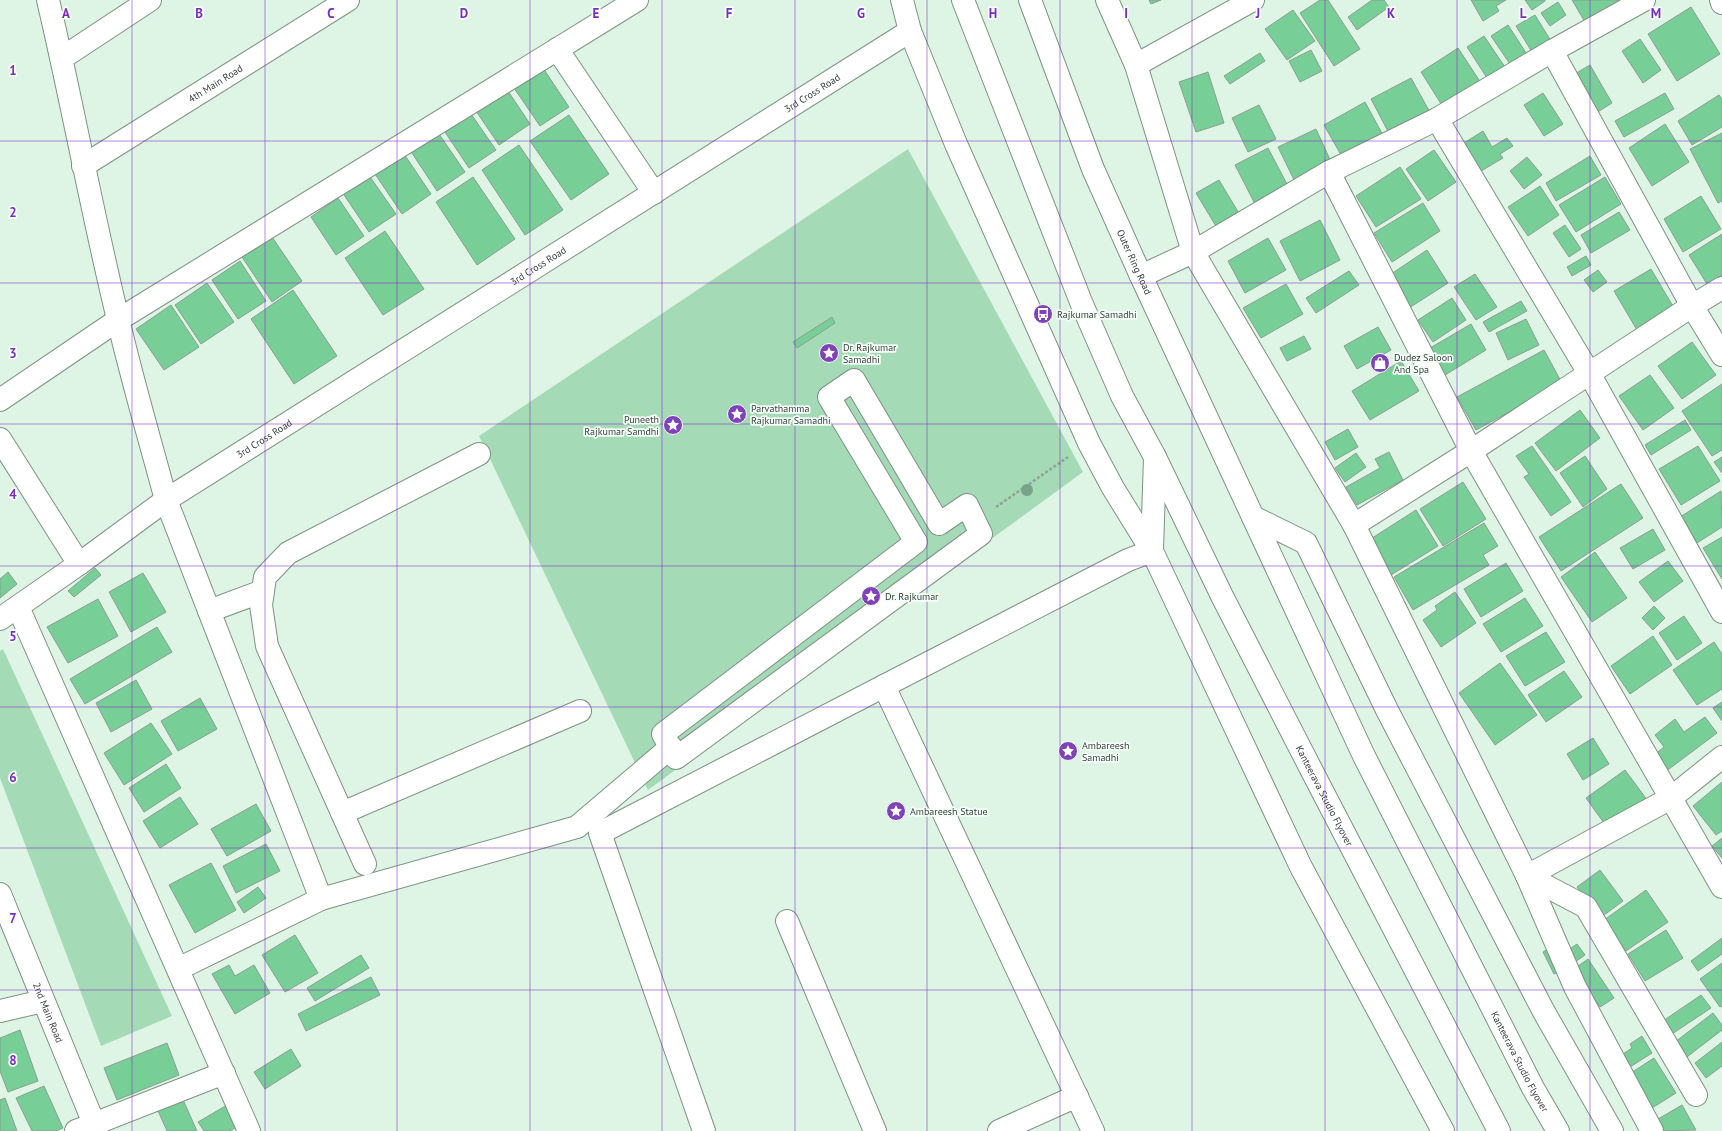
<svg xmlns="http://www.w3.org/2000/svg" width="1722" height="1131" viewBox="0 0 1722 1131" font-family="'PT Sans',sans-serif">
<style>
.green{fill:#a5dab6}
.building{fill:#77ce96;stroke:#8a9f90}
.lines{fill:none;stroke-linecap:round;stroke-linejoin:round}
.minor-casing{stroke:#7d9283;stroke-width:24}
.highway-casing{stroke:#7d9283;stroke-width:24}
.path{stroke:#91a296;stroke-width:2.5;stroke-dasharray:3 2;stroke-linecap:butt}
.minor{stroke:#fff;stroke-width:22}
.highway{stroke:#fff;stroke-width:22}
.tree{fill:#77a388}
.grid{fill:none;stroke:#7b2cbf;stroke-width:1;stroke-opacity:0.55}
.labels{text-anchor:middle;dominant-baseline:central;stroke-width:3.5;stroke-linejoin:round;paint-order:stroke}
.street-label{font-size:10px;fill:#363f39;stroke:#f5fef8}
.poi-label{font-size:10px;fill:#363f39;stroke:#f5fef8;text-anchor:start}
.grid-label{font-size:13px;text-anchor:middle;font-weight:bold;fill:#7b2cbf;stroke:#f5fef8;stroke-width:3.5;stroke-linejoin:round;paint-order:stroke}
</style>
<rect width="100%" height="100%" fill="#def5e5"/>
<!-- green -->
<path class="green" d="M908,149L1083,472L648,790L479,436Z
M3,649L172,1016L101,1046L0,778V651Z"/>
<!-- building -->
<path class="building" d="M1149,0H1161L1151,4Z
M1320,0H1328L1360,49L1334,66L1300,13Z
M1372,0H1384L1389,7L1357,30L1348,17Z
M1471,0H1506L1496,6L1499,11L1483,21Z
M1525,0H1545V1L1532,10Z
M1572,0H1624L1585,22Z
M1558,2L1566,15L1550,26L1541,13Z
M1691,7L1720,54L1677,81L1648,34Z
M1293,10L1315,41L1287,60L1265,29Z
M1535,15L1554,46L1535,57L1516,26Z
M1508,25L1530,59L1514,70L1491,36Z
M1484,36L1507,70L1489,81L1467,47Z
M1640,39L1661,70L1643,83L1622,51Z
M1458,48L1483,86L1445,110L1421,72Z
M1311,50L1322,71L1300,82L1289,61Z
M1260,53L1265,61L1230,84L1224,76Z
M1590,65L1612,103L1596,113L1573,75Z
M543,68L569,107L540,126L514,88Z
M1208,72L1224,123L1196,132L1179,82Z
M1411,78L1432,116L1391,137L1371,99Z
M506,88L530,124L499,145L474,108Z
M1543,93L1563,124L1544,136L1524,105Z
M1665,93L1674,109L1624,137L1615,121Z
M1719,95L1722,99V127L1692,145L1678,121Z
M1365,102L1385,139L1345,162L1324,125Z
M1259,105L1276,139L1248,152L1232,118Z
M469,111L496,150L469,168L443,129Z
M569,115L609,174L571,200L530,141Z
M1665,124L1689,162L1652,186L1629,148Z
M1316,129L1333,166L1296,184L1278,147Z
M437,131L465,172L437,191L410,150Z
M1483,131L1492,147L1507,138L1513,146L1500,154L1503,158L1481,171L1464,143Z
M1722,133V201L1718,203L1690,149Z
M519,145L563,210L525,235L482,170Z
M1268,148L1288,186L1255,204L1235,165Z
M1434,150L1456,182L1428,201L1406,169Z
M402,151L431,194L402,214L373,171Z
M1590,156L1601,175L1556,201L1546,183Z
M1527,157L1542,175L1524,189L1510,171Z
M1400,167L1421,199L1376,227L1356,196Z
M368,174L396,214L369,232L342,192Z
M473,177L515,239L477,265L436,202Z
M1605,177L1621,204L1576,232L1559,205Z
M1219,180L1240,215L1217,228L1196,193Z
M1540,186L1559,215L1528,236L1508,207Z
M1701,196L1721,229L1683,252L1664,219Z
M338,198L364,236L336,255L311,217Z
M1423,203L1440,231L1392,262L1374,233Z
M1619,212L1630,230L1591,253L1581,235Z
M1320,220L1340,260L1300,281L1280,241Z
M1565,225L1581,249L1569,257L1553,233Z
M385,231L424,289L383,315L345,258Z
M1722,234V275L1707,284L1689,255Z
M272,237L302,281L272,302L242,257Z
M1268,238L1286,270L1245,293L1228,261Z
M1427,250L1448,283L1409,308L1388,276Z
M1586,256L1591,265L1572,276L1567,267Z
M240,261L266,301L238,319L212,280Z
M1651,269L1674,308L1637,330L1614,291Z
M1598,270L1607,282L1593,292L1584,280Z
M1349,271L1359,285L1316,313L1306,298Z
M1475,274L1497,307L1476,320L1454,287Z
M207,283L234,322L201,344L175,305Z
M1286,284L1303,314L1261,338L1243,308Z
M293,290L337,356L294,384L251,319Z
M1452,298L1466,320L1433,342L1418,320Z
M1521,301L1527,311L1489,332L1483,322Z
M171,305L199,347L164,370L136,329Z
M832,317L835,323L797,348L793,342Z
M1526,319L1539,345L1508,360L1496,333Z
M1471,324L1486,350L1445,375L1430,348Z
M1378,327L1391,350L1357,369L1344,346Z
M1304,336L1311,349L1287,361L1280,348Z
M1692,342L1716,375L1682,399L1658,366Z
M1544,350L1562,383L1476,430L1457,397Z
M1401,361L1419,391L1370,420L1352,391Z
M1650,375L1674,408L1643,430L1619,396Z
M1722,384V450L1712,456L1682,411Z
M1580,410L1600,438L1556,471L1535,443Z
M1685,420L1691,430L1651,455L1645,445Z
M1348,429L1358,447L1335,460L1325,442Z
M1532,446L1571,502L1551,516L1524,477L1529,474L1516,456Z
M1698,446L1720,481L1681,505L1659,469Z
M1389,452L1403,480L1357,505L1346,487L1380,468L1375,459Z
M1356,453L1366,467L1345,482L1335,468Z
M1585,456L1607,489L1583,507L1560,473Z
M1722,457V473L1714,462Z
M1463,482L1486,519L1443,546L1420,509Z
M1621,484L1643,518L1561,571L1539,537Z
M1721,491L1722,527L1697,543L1680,517Z
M1416,510L1438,546L1391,575L1369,540Z
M1484,523L1498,546L1483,555L1489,565L1413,610L1394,577Z
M1653,529L1665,550L1633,569L1620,548Z
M1722,537V579L1703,548Z
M1595,552L1627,598L1592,622L1561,577Z
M1668,561L1683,581L1654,602L1639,582Z
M1506,563L1523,591L1481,617L1464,589Z
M95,568L101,575L74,597L68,591Z
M8,572L17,584L0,598V579Z
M143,573L166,612L131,632L109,592Z
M1455,592L1476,623L1441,647L1423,620L1437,610L1435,606Z
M1525,598L1543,626L1501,652L1483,624Z
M98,599L118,636L68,663L47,627Z
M1654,606L1665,618L1653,630L1642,618Z
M1684,616L1702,643L1677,660L1659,633Z
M157,627L172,652L85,704L70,679Z
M1546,632L1565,662L1525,686L1506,656Z
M1653,636L1672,665L1630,694L1611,666Z
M1714,642L1722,654V689L1697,705L1673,670Z
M1500,663L1537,715L1495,745L1459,693Z
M1564,671L1582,697L1546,722L1528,695Z
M136,680L152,709L111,732L96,703Z
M200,698L217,729L178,751L161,721Z
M1722,702V721L1713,708Z
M1705,717L1717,733L1665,772L1653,756L1664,747L1655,735L1675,719L1684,732Z
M151,723L172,754L124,785L104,753Z
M1593,738L1609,764L1583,780L1567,754Z
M166,764L181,788L144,812L129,788Z
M1625,770L1648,801L1609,830L1586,798Z
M1722,782V831L1716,835L1693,806Z
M180,797L198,824L160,848L143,821Z
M256,804L271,831L227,856L211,829Z
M1722,838V858L1712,846Z
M266,844L280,871L236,893L223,866Z
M211,863L236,910L195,933L169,885Z
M1600,870L1623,901L1600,918L1577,887Z
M258,887L266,898L244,913L237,902Z
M1646,890L1668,922L1626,951L1604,920Z
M1666,930L1683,958L1645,981L1628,954Z
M295,935L318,973L285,992L262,955Z
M1722,938V954L1698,971L1691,961Z
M1577,944L1585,955L1572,964L1564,953Z
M1551,947L1562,970L1554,974L1543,952Z
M361,955L369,968L315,1001L307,988Z
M1588,959L1614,998L1600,1007L1574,969Z
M1722,963V1006L1720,1007L1700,979Z
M229,965L235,976L254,965L270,993L235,1014L212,974Z
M371,977L380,995L306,1031L298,1014Z
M1701,995L1711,1008L1672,1034L1663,1021Z
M1713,1013L1722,1025V1030L1683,1060L1671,1045Z
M20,1030L38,1081L8,1092L0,1071V1038Z
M1642,1036L1652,1053L1630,1067L1623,1054L1632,1048L1630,1044Z
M1722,1042V1066L1706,1078L1695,1063Z
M167,1043L179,1075L117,1100L104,1068Z
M291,1049L301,1066L265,1089L254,1072Z
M1654,1058L1676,1093L1652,1108L1631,1073Z
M44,1086L63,1128L56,1131H32L16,1098Z
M180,1093L197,1131H167L155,1104Z
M5,1098L17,1131H0V1100Z
M227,1105L240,1125L230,1131H204L198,1122Z
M1682,1105L1696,1130L1659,1131L1653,1122Z"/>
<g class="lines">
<!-- minor casing -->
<g class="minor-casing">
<g id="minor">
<path d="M902,0L910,31L956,144L1089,443L1113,488L1152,551L1301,867L1443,1131"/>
<path d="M1107,0L1136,65L1193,252L1354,525L1527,876L1575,987L1652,1131"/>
<path d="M1721,0L1722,3"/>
<path d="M557,49L654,193"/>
<path d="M1552,51L1692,306L1722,355"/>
<path d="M62,58L150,0"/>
<path d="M1136,65L1253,0"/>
<path d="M1437,119L1589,373L1722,612"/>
<path id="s1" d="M83,166L348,0"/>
<path d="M1329,172L1471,451L1722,887"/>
<path d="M1141,276L1193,252L1329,172L1437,119L1552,51L1644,0"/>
<path d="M854,380L939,524L967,505L981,534L676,758L663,734L916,542L829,397Z"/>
<path d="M0,400L118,320L637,0"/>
<path d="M0,439L79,564"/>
<path d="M1354,525L1471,451L1692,306L1722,288"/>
<path d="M1152,551L1155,457"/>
<path d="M18,607L249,1131"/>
<path d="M209,611L263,591"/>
<path d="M0,619L79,564L166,500C150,440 132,380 118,319C92,213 73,106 48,0"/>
<path d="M342,813L580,711"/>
<path d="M365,864L267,646L261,605L265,577L288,553L479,454"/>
<path d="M1527,876L1586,907L1696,1095"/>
<path d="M1527,876L1671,798L1722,757"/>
<path id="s2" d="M0,894L97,1131"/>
<path d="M321,899L577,827L671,747"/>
<path d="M787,921L875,1131"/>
<path id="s3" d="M178,969L321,899L166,500L910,31"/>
<path d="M0,1011L43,1001"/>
<path d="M76,1131L224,1073"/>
<path d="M704,1131L600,833L884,686"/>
<path d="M999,1131L1077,1096"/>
<path d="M1093,1131L884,686L1128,560L1152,551"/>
</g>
</g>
<!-- highway casing -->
<g class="highway-casing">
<g id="highway">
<path id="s4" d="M963,0L1081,302L1122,396L1155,457L1222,596L1314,775L1499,1131"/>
<path id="s5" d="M1030,0L1093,169L1141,276L1364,756L1533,1088L1558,1131"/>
<path d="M1253,517L1306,543L1387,710L1544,1012L1612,1131"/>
</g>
</g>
<!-- path -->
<path class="path" d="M996,507L1068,457"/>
<!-- minor -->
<use href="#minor" class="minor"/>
<!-- highway -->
<use href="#highway" class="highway"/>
</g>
<!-- trees -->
<circle class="tree" cx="1027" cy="490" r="6"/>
<!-- grid -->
<path class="grid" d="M132,0V1131M265,0V1131M397,0V1131M530,0V1131M662,0V1131M795,0V1131M927,0V1131M1060,0V1131M1192,0V1131M1325,0V1131M1457,0V1131M1590,0V1131M0,141H1722M0,283H1722M0,424H1722M0,566H1722M0,707H1722M0,848H1722M0,990H1722"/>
<!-- icons -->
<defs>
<g id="bus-disc" transform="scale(1)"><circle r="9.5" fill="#7f42b8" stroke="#f5fef8"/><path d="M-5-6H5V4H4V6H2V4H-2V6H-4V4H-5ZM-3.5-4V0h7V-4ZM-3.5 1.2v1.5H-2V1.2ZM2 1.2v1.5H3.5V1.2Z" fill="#fff"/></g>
<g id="sight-disc" transform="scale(1)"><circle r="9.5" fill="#7f42b8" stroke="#f5fef8"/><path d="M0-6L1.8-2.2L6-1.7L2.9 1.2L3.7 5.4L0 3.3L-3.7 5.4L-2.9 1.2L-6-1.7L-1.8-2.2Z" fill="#fff"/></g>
<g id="shop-disc" transform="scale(1)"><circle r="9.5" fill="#7f42b8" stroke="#f5fef8"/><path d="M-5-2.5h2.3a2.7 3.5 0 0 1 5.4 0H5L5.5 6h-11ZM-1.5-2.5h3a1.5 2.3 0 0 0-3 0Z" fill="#fff"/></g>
</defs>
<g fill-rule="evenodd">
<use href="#bus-disc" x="1043" y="314"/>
<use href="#sight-disc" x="829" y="353"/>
<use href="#shop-disc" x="1380" y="363"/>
<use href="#sight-disc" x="737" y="414"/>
<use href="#sight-disc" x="673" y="425"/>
<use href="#sight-disc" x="871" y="596"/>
<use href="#sight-disc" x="1068" y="751"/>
<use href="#sight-disc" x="896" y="811"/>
</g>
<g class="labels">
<!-- street labels -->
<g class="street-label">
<text stroke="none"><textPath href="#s1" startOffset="156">4th Main Road</textPath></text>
<text stroke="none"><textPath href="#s3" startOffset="1351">3rd Cross Road</textPath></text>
<text stroke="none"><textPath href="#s5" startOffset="282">Outer Ring Road</textPath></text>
<text stroke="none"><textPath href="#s3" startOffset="1027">3rd Cross Road</textPath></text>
<text stroke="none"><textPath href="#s3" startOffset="703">3rd Cross Road</textPath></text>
<text stroke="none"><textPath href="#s4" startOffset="875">Kanteerava Studio Flyover</textPath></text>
<text stroke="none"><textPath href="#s2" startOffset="128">2nd Main Road</textPath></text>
<text stroke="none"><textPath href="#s5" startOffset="1170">Kanteerava Studio Flyover</textPath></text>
</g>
<!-- poi labels -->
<g class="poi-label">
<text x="1057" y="314">Rajkumar Samadhi</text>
<text x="843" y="347">Dr. Rajkumar<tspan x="843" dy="12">Samadhi</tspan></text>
<text x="1394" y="357">Dudez Saloon<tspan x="1394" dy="12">And Spa</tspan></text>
<text x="751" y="408">Parvathamma<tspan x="751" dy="12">Rajkumar Samadhi</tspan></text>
<text x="659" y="419" text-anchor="end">Puneeth<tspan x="659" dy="12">Rajkumar Samdhi</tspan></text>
<text x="885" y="596">Dr. Rajkumar</text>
<text x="1082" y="745">Ambareesh<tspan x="1082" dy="12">Samadhi</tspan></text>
<text x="910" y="811">Ambareesh Statue</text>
</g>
</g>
<g class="grid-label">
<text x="66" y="18">A</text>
<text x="199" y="18">B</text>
<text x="331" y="18">C</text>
<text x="464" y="18">D</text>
<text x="596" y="18">E</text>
<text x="729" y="18">F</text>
<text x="861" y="18">G</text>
<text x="993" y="18">H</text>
<text x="1126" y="18">I</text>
<text x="1258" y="18">J</text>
<text x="1391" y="18">K</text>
<text x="1523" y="18">L</text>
<text x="1656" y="18">M</text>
<text x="13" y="75">1</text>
<text x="13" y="217">2</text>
<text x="13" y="358">3</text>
<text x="13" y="499">4</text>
<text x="13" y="641">5</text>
<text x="13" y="782">6</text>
<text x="13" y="923">7</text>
<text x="13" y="1065">8</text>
</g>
</svg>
